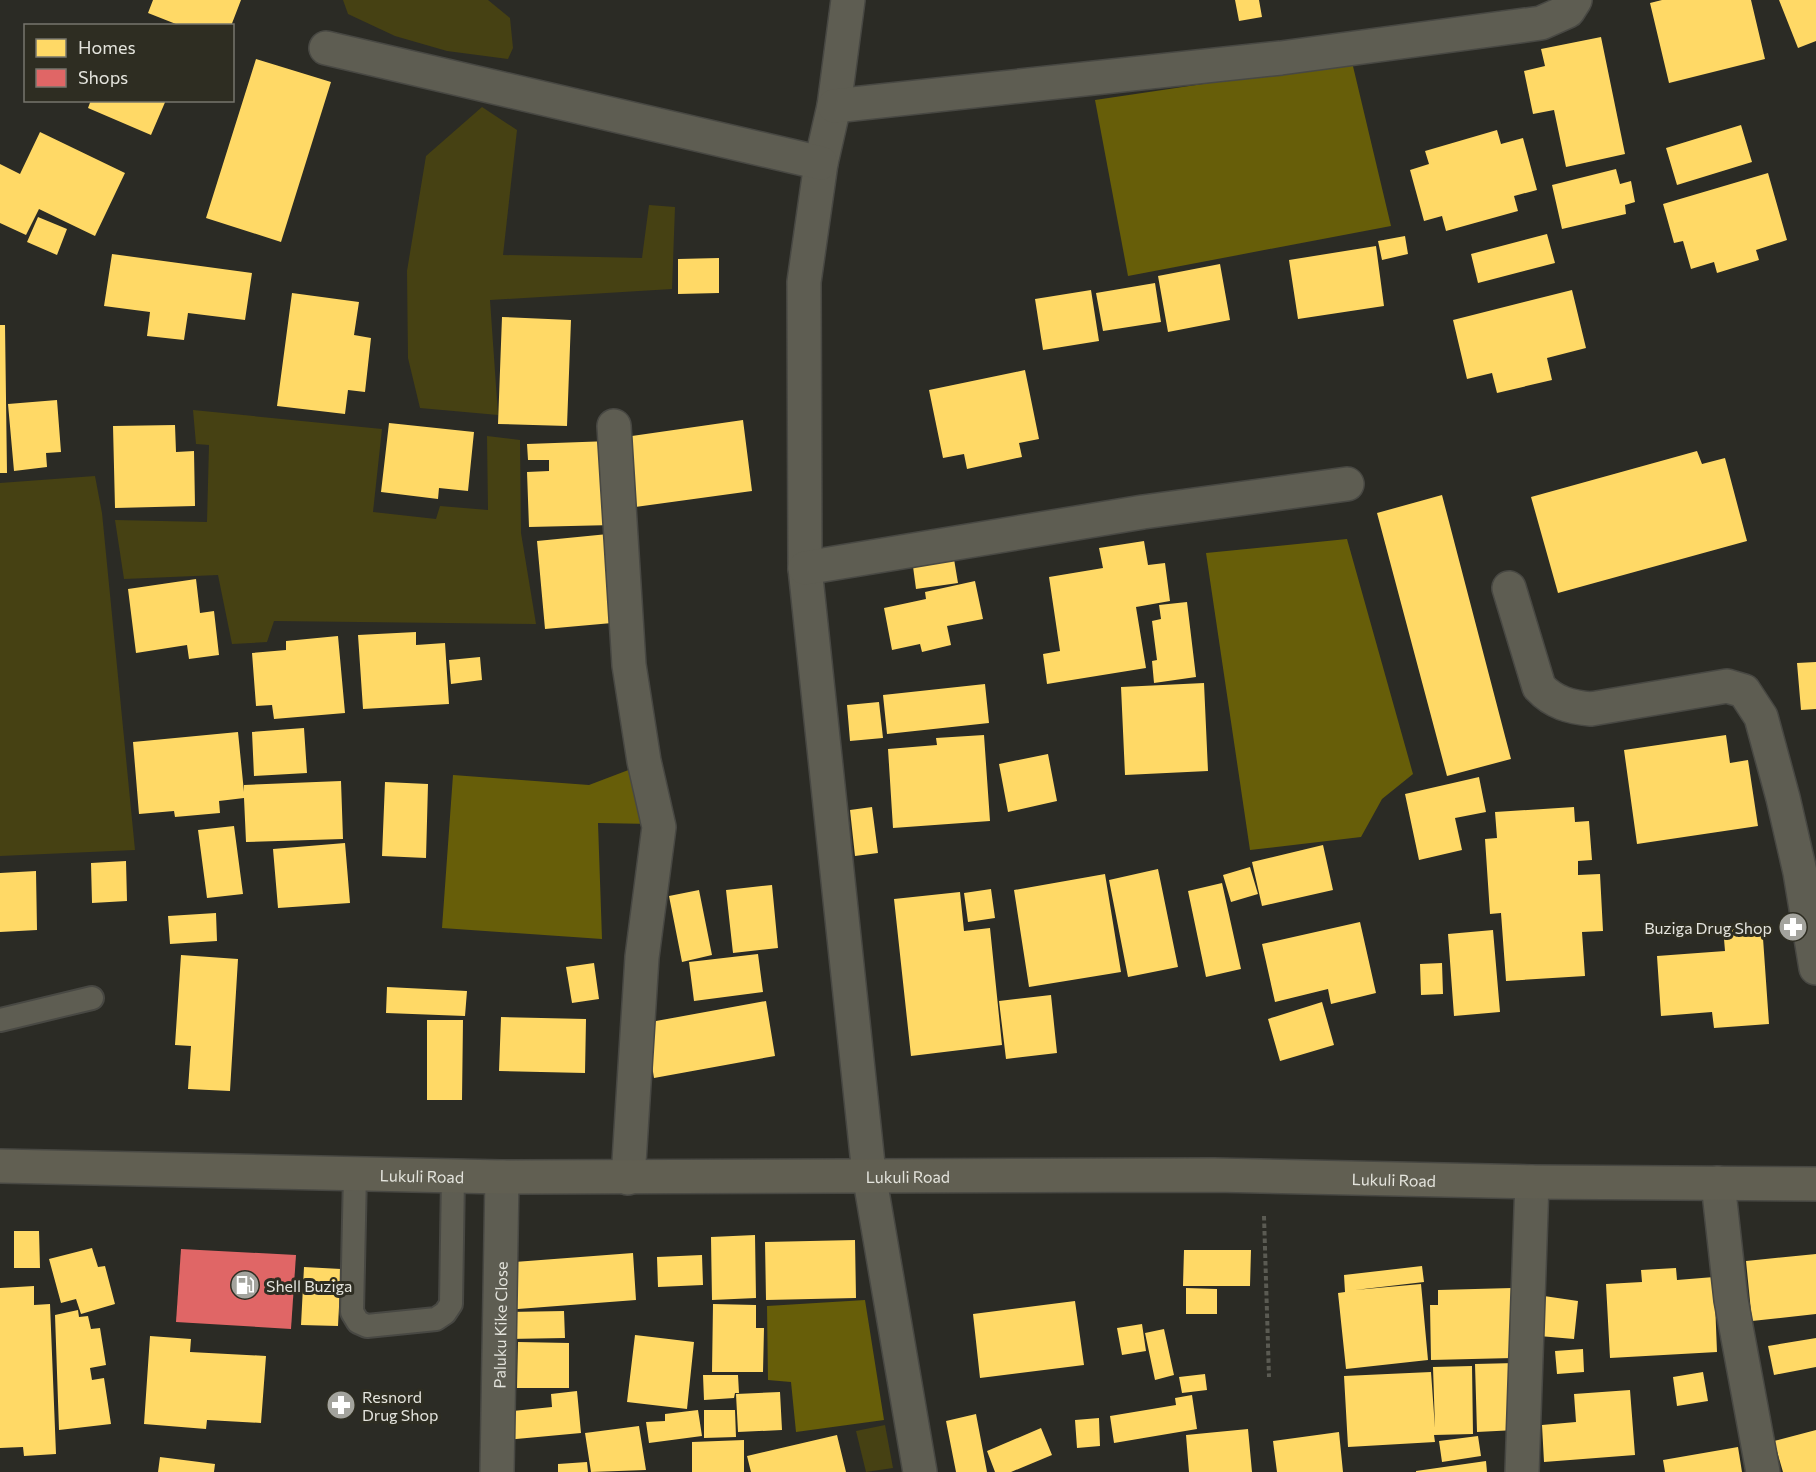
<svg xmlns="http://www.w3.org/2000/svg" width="1816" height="1472" viewBox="0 0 1816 1472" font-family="Commissioner,sans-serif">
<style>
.green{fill:#464113}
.forest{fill:#675e09}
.homes{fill:#ffd966}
.shops{fill:#e06666}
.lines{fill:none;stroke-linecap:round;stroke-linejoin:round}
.lane-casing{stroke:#484843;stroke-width:26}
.street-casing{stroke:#484843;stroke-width:36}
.secondary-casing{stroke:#484843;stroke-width:36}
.path{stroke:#5b5b53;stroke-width:4;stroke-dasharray:4.5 3;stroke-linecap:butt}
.lane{stroke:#5e5d52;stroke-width:22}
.street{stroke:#5e5d52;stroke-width:33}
.secondary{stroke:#615f52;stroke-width:33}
.labels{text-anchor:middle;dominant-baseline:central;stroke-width:6;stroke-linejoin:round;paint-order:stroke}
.poi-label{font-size:16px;fill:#e4e4dd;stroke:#2e2d22;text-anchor:start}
.street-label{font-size:16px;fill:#e4e4dd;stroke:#2e2d22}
</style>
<rect width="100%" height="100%" fill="#2b2b25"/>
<!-- green -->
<path class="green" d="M343,0H488L510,18L513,48L508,59L447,51L395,36L348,14Z
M482,107L517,130L503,255L642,258L649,205L675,207L672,289L490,300L498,415L420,408L408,358L407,271L426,156Z
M193,410L382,429L373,512L436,519L440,506L488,510L487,436L520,440L521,533L536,624L274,621L267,642L232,644L218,575L124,579L115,520L207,522L209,445L196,444Z
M95,476L102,513L135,850L0,856V483Z
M885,1425L893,1468L866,1472L856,1431Z"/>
<!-- forest -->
<path class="forest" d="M1352,62L1391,226L1128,276L1095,100Z
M1347,539L1413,774L1382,799L1361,837L1250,850L1206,553Z
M639,766L653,824L598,823L602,939L442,928L453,775L589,785Z
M865,1300L884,1420L796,1432L791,1382L768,1380L767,1306Z"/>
<!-- homes -->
<path class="homes" d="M153,0H241L231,26H181L148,13Z
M1235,0H1259L1262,17L1239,21Z
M1662,0H1751L1765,59L1669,83L1650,3Z
M1779,0H1816V41L1798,48Z
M1601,37L1625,154L1566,167L1554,110L1533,114L1524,71L1545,66L1541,49Z
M256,59L331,82L281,242L206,218Z
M91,100H166L151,135L88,108Z
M1741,125L1752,162L1677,185L1666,148Z
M1497,130L1501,144L1523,138L1537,190L1514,196L1518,211L1446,231L1442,216L1424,221L1410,170L1429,164L1425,151Z
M40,132L125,173L95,236L39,209L26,235L0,223V164L20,174Z
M1616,169L1620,184L1631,181L1635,202L1625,205L1626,214L1562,229L1552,185Z
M1768,173L1787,240L1756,250L1759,260L1717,273L1714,262L1691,269L1683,241L1674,243L1663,204Z
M38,217L67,229L57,255L27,242Z
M1547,234L1555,263L1478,283L1471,254Z
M1405,236L1408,254L1382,260L1378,241Z
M1376,246L1384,306L1298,319L1289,260Z
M112,254L252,273L245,320L188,313L184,340L147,336L150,312L104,306Z
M719,258V293L678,294V259Z
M1220,264L1230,320L1168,332L1158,276Z
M1155,283L1161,322L1103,331L1096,293Z
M1091,290L1099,341L1043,350L1035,299Z
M1572,290L1586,348L1547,358L1552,380L1497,393L1492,373L1467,379L1453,320Z
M292,293L359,302L354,335L371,338L365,392L348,390L345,414L277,406Z
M502,317L571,320L567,426L498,424Z
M0,325H5L7,473H0Z
M1025,370L1039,439L1019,443L1022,457L967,469L964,454L943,458L929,390Z
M57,400L61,452L46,453L47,467L14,471L8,404Z
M743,420L752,491L628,508L618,438Z
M389,423L474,432L468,491L439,488L438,499L381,492Z
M175,425L176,452L194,451L195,506L115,508L113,426Z
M610,441L613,525L529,527L527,472L549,471V460H528L527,444Z
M1697,451L1702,464L1725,458L1747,541L1558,593L1531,497Z
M1442,495L1511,759L1447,776L1377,513Z
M608,534L612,623L545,629L537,541Z
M1144,541L1148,565L1165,563L1170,601L1136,607L1146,668L1047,684L1043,654L1060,651L1049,577L1103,568L1099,548Z
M953,553L958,583L916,589L912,559Z
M196,579L200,613L214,611L219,655L189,659L187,645L136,653L128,589Z
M975,581L983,619L947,626L951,645L922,652L920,644L892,650L884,608L926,599L925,592Z
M1187,602L1196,677L1154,683L1152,661L1157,660L1152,621L1161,619L1159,605Z
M416,632V645L445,643L449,704L363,709L358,635Z
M338,636L345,713L274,719L272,705L256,706L252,653L286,650V641Z
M480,657L482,680L451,684L449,660Z
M1816,662V709L1801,710L1797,663Z
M1204,683L1208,771L1125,775L1121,687Z
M985,684L989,723L887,734L883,695Z
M879,702L883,738L850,741L847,705Z
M304,728L307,773L254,776L252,732Z
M238,732L244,792V785L341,781L343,839L246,842L244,798L219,801L220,813L175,817L174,811L139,814L133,742Z
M984,735L990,821L893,828L888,749L937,745L936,738Z
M1726,735L1730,763L1748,760L1758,826L1637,844L1624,750Z
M1048,754L1057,801L1008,812L999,764Z
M1479,777L1486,812L1455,818L1462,850L1419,860L1405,794Z
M385,782L428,784L426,858L382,856Z
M872,807L878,853L855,856L850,810Z
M1574,807L1575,822L1589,821L1592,860L1578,861V875L1600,874L1603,931L1582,932L1585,976L1506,981L1501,913L1490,914L1485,839L1497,838L1495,812Z
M234,826L243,894L207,898L198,830Z
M345,843L350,903L278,908L273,849Z
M1323,845L1333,890L1262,906L1252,862Z
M126,861L127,901L92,903L91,863Z
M1250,867L1258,894L1231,902L1223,875Z
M1158,869L1178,967L1128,977L1109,880Z
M36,871L37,930L0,932V873Z
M1105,874L1121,972L1029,987L1014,890Z
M1222,883L1241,969L1206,977L1188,891Z
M772,885L778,948L733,953L726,890Z
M991,889L995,918L968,922L964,893Z
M699,890L712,955L682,962L669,896Z
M960,892L964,931L990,928L1002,1045L911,1056L894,899Z
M216,913L217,941L170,944L168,916Z
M1360,922L1376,993L1331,1004L1328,989L1275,1002L1262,944Z
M1762,924L1769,1024L1714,1028L1712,1012L1661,1016L1657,956L1725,951L1723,927Z
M1493,930L1500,1012L1454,1016L1448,934Z
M758,954L763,992L694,1001L689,962Z
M181,955L238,959L230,1091L188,1089L191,1046L175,1045Z
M594,963L599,999L572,1003L566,967Z
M1442,963L1443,994L1421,995L1420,964Z
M387,987L467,991L465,1016L386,1013Z
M1051,995L1057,1053L1006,1059L999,1001Z
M766,1001L775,1056L654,1078L645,1023Z
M1322,1002L1334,1045L1280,1061L1268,1019Z
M501,1017L586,1019L585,1073L499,1071Z
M427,1020H463L462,1100H427Z
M14,1231H39L40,1268H14Z
M755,1235L756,1298L712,1300L711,1237Z
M855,1240L856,1298L766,1300L765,1242Z
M92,1248L98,1267L105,1266L115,1304L81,1314L76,1299L61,1303L49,1259Z
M1184,1250H1251L1250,1286H1183Z
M633,1253L636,1300L506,1310L502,1263Z
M1816,1254V1314L1752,1321L1746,1261Z
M702,1255L703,1285L658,1287L657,1257Z
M1422,1266L1424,1282L1355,1290L1421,1284L1428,1360L1346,1369L1338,1293L1345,1292L1344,1275Z
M304,1267L341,1269L338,1326L301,1325Z
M1676,1268L1677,1280L1714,1277L1717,1352L1610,1358L1606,1284L1642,1282L1641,1270Z
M34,1286V1305L50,1304L56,1454L24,1456L23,1447L0,1448V1288Z
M1186,1288L1217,1289V1314H1186Z
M1512,1288L1513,1358L1431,1360L1430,1305H1438V1290Z
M1544,1296L1578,1301L1574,1339L1539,1336Z
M1075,1301L1084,1365L980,1378L973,1314Z
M713,1304L756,1305V1328H764L763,1372H712Z
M78,1310L79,1317L88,1316L91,1329L100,1328L106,1365L90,1368L92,1380L104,1378L111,1424L59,1430L55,1315Z
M564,1311L565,1338L504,1339V1312Z
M1142,1324L1146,1351L1122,1355L1117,1328Z
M1164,1329L1174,1375L1155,1380L1145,1333Z
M635,1335L694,1342L687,1409L627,1402Z
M150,1336L191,1339L190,1352L266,1356L261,1423L207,1420L206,1429L144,1424Z
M1816,1338V1367L1774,1375L1768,1346Z
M518,1342L569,1343V1388H517Z
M1583,1349L1584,1372L1557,1374L1555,1351Z
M1515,1363L1516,1430L1477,1432L1475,1364Z
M1472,1366L1473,1434L1434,1435L1435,1442L1348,1447L1344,1376L1431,1372L1435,1428L1433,1367Z
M1703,1372L1708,1401L1677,1406L1673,1377Z
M1205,1374L1207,1390L1182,1393L1179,1377Z
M703,1375H738L739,1393H735L734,1398L704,1400Z
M1630,1390L1635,1455L1544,1462L1542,1425L1576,1422L1574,1394Z
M577,1391L581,1433L506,1440L504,1412L552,1407L551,1394Z
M780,1392L782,1430L738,1432L736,1394Z
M1192,1395L1197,1429L1114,1443L1110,1416L1176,1405L1175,1398Z
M698,1410L702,1436L649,1443L646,1422L665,1421V1414Z
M704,1410H735L736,1437L704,1438Z
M976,1414L987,1472H956L946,1421Z
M1099,1418L1100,1446L1077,1448L1075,1420Z
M639,1426L646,1470L591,1472L585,1433Z
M1041,1428L1052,1455L1011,1472H995L987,1451Z
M1248,1429L1252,1472H1189L1186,1435Z
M1816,1430V1472H1783L1774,1441Z
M1339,1432L1343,1472H1277L1273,1441Z
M837,1435L846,1472H751L747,1456Z
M1478,1436L1481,1456L1442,1462L1439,1441Z
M744,1440V1472H692V1442Z
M1738,1447L1742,1472H1665L1663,1460Z
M160,1457L215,1464L214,1472H158Z
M1486,1461L1487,1472H1416V1471Z
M587,1462L588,1472H558V1464Z"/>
<!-- shops -->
<path class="shops" d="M181,1249L296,1255L291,1329L176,1322Z"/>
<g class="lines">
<!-- lane casing -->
<g class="lane-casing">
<path id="lane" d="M0,1020L92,998
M355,1174L352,1312L358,1322L367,1326L436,1319L445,1313L451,1304L453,1176"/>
</g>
<!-- street casing -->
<g class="street-casing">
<g id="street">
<path d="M848,0L834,106L821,163L804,282L805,568L869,1174L920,1472"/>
<path d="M326,48L821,163"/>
<path d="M834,106L1281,58L1541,23L1568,11L1575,0"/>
<path d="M614,426L629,665L644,761L659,827L642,957L628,1178"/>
<path d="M805,568L1143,512L1347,484"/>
<path d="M1509,588L1539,687C1554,703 1570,707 1591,709L1727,686L1744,691L1761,717L1783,798L1800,872L1816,968"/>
<path d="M1718,1183L1731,1300L1763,1472"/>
<path id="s1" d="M497,1472L502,1177"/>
<path d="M1522,1472L1532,1182"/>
</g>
</g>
<!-- secondary casing -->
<g class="secondary-casing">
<g id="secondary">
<path id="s2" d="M0,1166L502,1177L1214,1175L1532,1182L1816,1184"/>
</g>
</g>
<!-- path -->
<path class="path" d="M1264,1216L1269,1377"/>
<!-- lane -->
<use href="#lane" class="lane"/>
<!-- street -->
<use href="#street" class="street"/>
<!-- secondary -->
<use href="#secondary" class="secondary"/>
</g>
<!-- icons -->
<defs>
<g id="pharmacy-disc" transform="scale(1.5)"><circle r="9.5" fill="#a3a39d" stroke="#2e2d22"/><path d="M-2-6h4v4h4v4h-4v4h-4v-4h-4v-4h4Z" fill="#fff"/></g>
<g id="fuel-disc" transform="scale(1.5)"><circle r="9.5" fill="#a3a39d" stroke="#2e2d22"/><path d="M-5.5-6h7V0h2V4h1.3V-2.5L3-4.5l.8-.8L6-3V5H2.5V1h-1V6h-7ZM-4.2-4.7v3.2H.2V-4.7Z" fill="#fff"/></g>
</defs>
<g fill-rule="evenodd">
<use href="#pharmacy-disc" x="1793" y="927"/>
<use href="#fuel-disc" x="245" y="1285"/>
<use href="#pharmacy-disc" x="341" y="1405"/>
</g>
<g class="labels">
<!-- poi labels -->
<g class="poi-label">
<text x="1772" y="927" text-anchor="end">Buziga Drug Shop</text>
<text x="266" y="1285">Shell Buziga</text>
<text x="362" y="1396">Resnord<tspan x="362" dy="18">Drug Shop</tspan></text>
</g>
<!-- street labels -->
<g class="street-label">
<text stroke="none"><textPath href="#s2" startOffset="908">Lukuli Road</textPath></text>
<text stroke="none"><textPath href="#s2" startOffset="422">Lukuli Road</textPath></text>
<text stroke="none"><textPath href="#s2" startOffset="1394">Lukuli Road</textPath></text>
<text stroke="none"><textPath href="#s1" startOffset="147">Paluku Kike Close</textPath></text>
</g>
</g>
<!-- legend -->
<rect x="24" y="24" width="210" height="78" fill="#2e2d22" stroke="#77766d" stroke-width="1.5"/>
<rect x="36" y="39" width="30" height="18" fill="#ffd966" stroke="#77766d" stroke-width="1.5"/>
<text x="78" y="54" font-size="18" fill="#e4e4dd">Homes</text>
<rect x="36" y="69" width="30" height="18" fill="#e06666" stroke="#77766d" stroke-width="1.5"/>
<text x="78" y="84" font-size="18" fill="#e4e4dd">Shops</text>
</svg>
